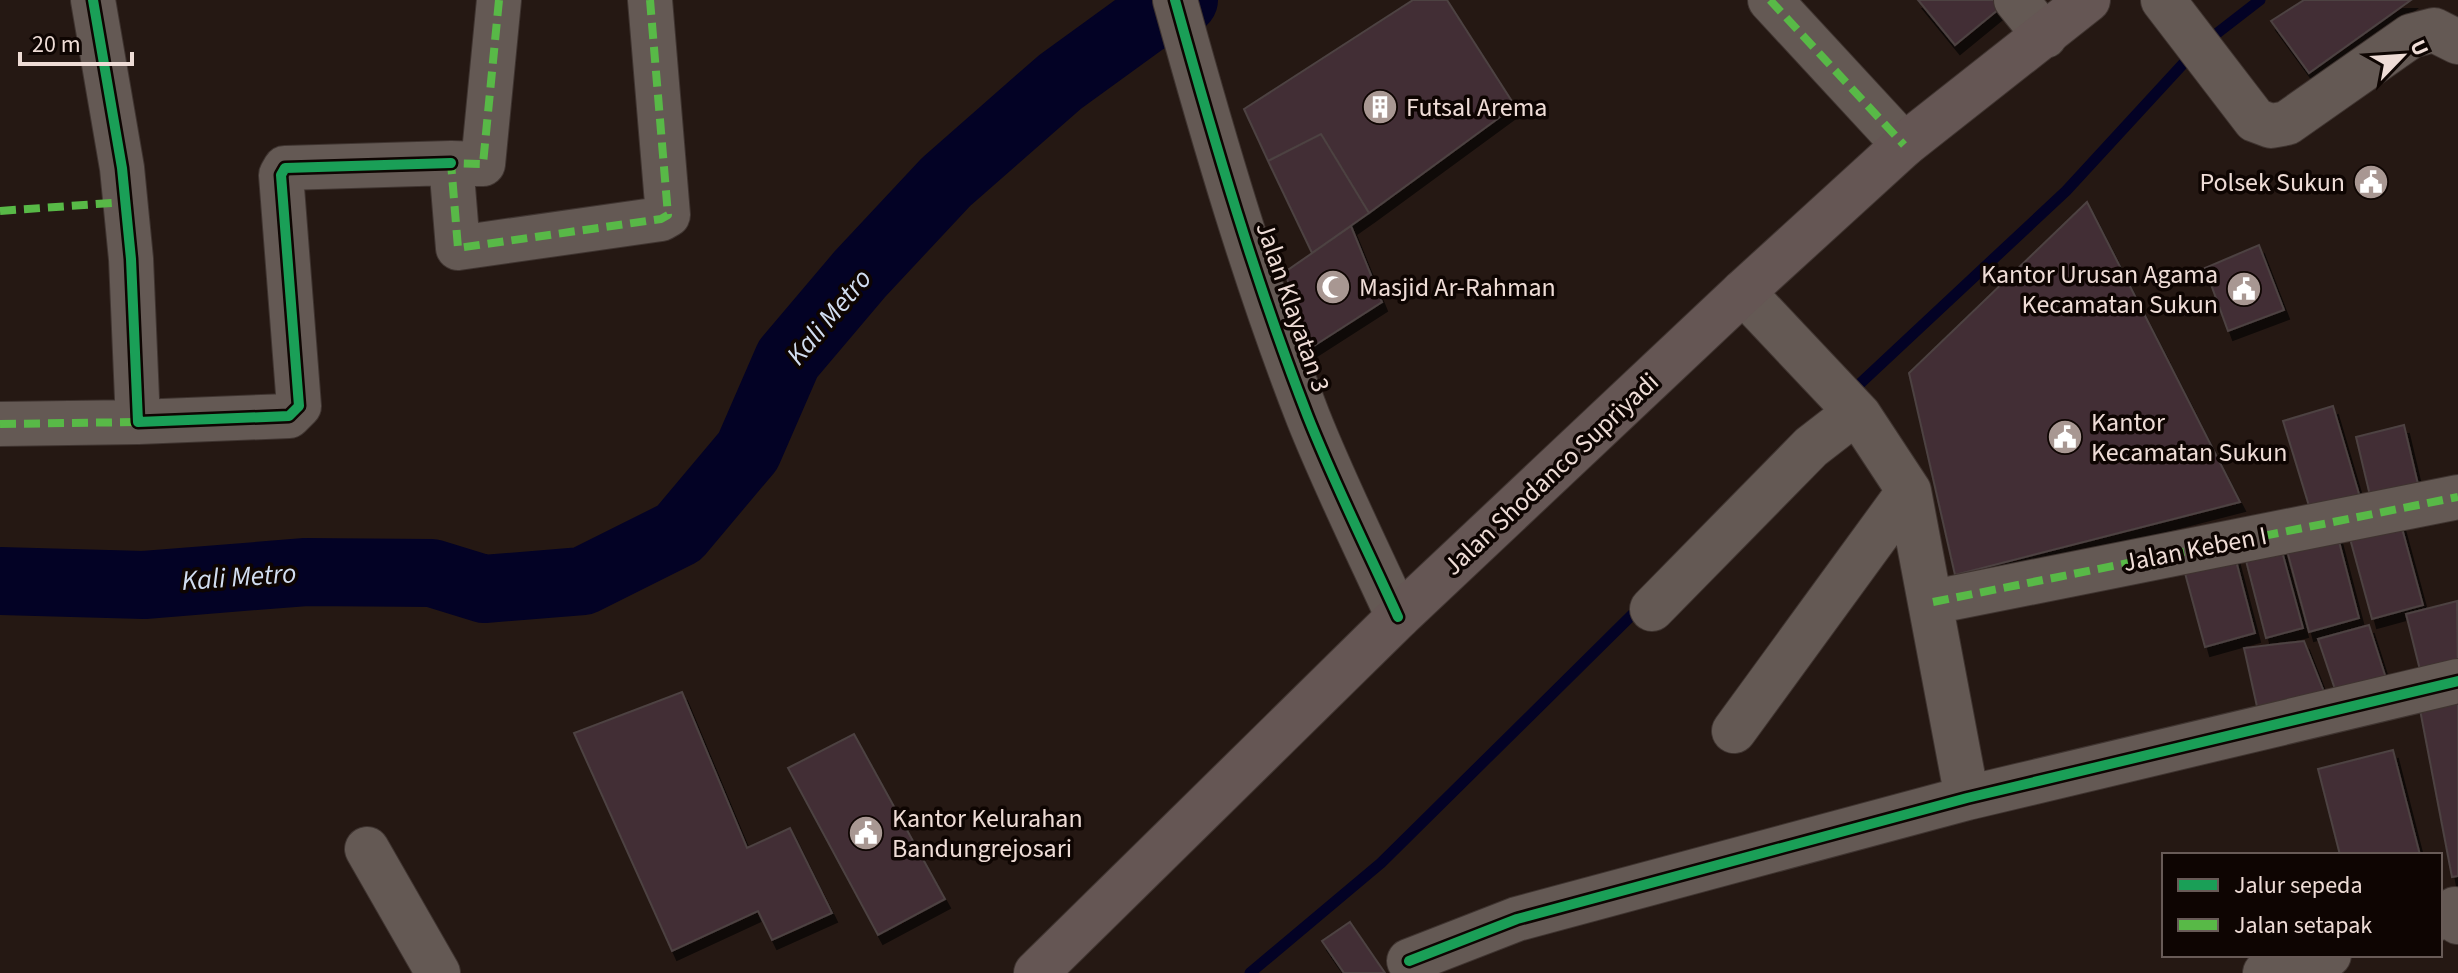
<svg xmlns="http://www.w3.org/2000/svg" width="2458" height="973" viewBox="0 0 2458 973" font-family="'Source Sans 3',sans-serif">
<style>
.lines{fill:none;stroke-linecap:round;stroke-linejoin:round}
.stream{stroke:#030225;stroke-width:11}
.river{stroke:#030225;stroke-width:68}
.building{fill:#422f35;stroke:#4d4242;stroke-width:2;filter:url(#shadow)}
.minor-casing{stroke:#3f3430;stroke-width:46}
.tertiary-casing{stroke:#3f3430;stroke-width:46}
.primary-casing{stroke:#3f3430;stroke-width:46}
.minor{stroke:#645954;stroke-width:44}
.tertiary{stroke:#645954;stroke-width:44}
.primary{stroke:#655654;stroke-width:44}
.quiet{stroke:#58b947;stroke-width:8;stroke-dasharray:16 8;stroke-linecap:butt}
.cycleway-casing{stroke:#0e0502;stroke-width:15}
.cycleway{stroke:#1a9f57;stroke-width:10}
.labels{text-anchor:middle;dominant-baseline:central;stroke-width:7;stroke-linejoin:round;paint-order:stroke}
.poi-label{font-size:26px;fill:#eedcd6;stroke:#0e0502;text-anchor:start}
.street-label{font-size:26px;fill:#eedcd6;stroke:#0e0502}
.water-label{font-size:28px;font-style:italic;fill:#d1ddf0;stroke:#0e0502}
</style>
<defs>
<filter id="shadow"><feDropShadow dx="5" dy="9" stdDeviation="0" flood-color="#0009"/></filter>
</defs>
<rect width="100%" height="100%" fill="#251813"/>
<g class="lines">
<!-- stream -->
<path class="stream" d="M2207,41L2260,0
M1851,392L2066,191L2194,52
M1250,973L1381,863L1640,607"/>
<!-- river -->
<path class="river" d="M0,581L144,585L306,572L432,573L484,589L583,581L679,533L748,451L788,359L860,274L946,182L1060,82L1144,21L1184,0"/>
</g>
<!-- building -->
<path class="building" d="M1413,0H1447L1515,106L1369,213L1321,134L1268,161L1244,109Z
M1918,0H2010L1955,45Z
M2304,0H2411L2309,73L2271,21Z
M1321,134L1369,213L1312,253L1268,161Z
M2087,202L2240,502L1955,575L1909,373Z
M1351,226L1382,302L1309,349L1285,272Z
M2259,245L2284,310L2228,331L2205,268Z
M2333,406L2362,504L2313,519L2283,421Z
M2404,425L2421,497L2373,508L2356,437Z
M2400,521L2423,605L2372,619L2349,535Z
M2337,534L2359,618L2309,632L2286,547Z
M2280,544L2303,628L2266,638L2244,553Z
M2233,549L2255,633L2205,647L2182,562Z
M2457,601L2458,676L2423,682L2406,614Z
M2369,625L2391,694L2340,704L2318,639Z
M2304,641L2328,702L2260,720L2244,648Z
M2458,687V876L2452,877L2417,694Z
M682,692L747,848L790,828L832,913L772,940L758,911L672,951L574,733Z
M854,734L945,899L878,935L788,768Z
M2393,750L2420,855H2340L2318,769Z
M1350,922L1385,973H1344L1322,941Z"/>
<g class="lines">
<!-- minor casing -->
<g class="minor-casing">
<path id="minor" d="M93,0L122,168L131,259L138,422L289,416L299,406L281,175L285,168L451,163
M499,0L483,164L451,163L458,248L661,219L668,215L650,0
M1770,0L1904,145
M2016,0L2045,36
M2163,0L2255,120L2271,126L2287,123L2411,36L2434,30L2458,42
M1743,292L1859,415L1909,491L1967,798
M0,424L138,422
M1933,602L2458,497
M1652,609L1811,447L1842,423L1859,415
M1734,731L1909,491
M367,849L438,973
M2440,918L2455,909L2458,922
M1409,961L1517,919L1967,798L2458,681
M2265,973L2329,955"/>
</g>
<!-- tertiary casing -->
<g class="tertiary-casing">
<path id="tertiary" d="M1175,0C1214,141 1255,281 1308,417C1335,485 1368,551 1398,617"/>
</g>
<!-- primary casing -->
<g class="primary-casing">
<path id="primary" d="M1036,973L1398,617L1743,292L1904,145L2088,0"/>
</g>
<!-- minor -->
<use href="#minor" class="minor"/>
<!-- tertiary -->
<use href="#tertiary" class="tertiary"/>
<!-- primary -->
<use href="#primary" class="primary"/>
<!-- quiet -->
<path class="quiet" d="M499,0L483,164L451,163L458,248L661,219L668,215L650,0
M1770,0L1904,145
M0,211L125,202
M0,424L138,422
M1933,602L2458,497"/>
<!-- cycleway casing -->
<g class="cycleway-casing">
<path id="cycleway" d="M93,0L122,168L131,259L138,422L289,416L299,406L281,175L285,168L451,163
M1175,0C1214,141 1255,281 1308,417C1335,485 1368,551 1398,617
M1409,961L1517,919L1967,798L2458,681"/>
</g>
<!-- cycleway -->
<use href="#cycleway" class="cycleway"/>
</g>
<!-- icons -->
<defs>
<g id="building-disc" transform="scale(1.8)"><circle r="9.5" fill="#a89792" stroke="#0e0502"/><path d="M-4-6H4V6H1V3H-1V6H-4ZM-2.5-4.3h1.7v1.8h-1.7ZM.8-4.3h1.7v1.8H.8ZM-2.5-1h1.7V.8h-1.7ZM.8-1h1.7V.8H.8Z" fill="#fff"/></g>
<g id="civic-disc" transform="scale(1.8)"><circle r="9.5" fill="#a89792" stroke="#0e0502"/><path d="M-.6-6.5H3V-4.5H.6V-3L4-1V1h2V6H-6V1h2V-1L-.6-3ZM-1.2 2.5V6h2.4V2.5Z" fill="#fff"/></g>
<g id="mosque-disc" transform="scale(1.8)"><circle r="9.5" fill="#a89792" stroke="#0e0502"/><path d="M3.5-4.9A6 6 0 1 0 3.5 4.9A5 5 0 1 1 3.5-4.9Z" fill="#fff"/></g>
</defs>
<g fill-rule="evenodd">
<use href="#building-disc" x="1380" y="107"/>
<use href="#civic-disc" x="2371" y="182"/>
<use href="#mosque-disc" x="1333" y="287"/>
<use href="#civic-disc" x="2244" y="289"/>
<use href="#civic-disc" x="2065" y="437"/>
<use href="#civic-disc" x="866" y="833"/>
</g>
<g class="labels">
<!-- poi labels -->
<g class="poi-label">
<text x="1406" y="107">Futsal Arema</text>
<text x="2345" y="182" text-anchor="end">Polsek Sukun</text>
<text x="2218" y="274" text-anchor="end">Kantor Urusan Agama<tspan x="2218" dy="30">Kecamatan Sukun</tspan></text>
<text x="1359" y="287">Masjid Ar-Rahman</text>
<text x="2091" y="422">Kantor<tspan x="2091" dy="30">Kecamatan Sukun</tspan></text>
<text x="892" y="818">Kantor Kelurahan<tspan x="892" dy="30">Bandungrejosari</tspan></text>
</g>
<!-- street labels -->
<g class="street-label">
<text transform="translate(1293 307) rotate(71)">Jalan Klayatan 3</text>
<text transform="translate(1551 474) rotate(-43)">Jalan Shodanco Supriyadi</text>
<text transform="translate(2195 549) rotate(-11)">Jalan Keben I</text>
</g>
<!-- water labels -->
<g class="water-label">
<text transform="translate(829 317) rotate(-50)">Kali Metro</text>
<text transform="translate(239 577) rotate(-4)">Kali Metro</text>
</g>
</g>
<!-- legend -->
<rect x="2162" y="853" width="280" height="104" fill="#0e0502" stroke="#685b57" stroke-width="2"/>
<rect x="2178" y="879" width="40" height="12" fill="#1a9f57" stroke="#685b57" stroke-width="2"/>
<text x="2234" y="893" font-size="24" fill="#eedcd6">Jalur sepeda</text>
<rect x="2178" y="919" width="40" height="12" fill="#58b947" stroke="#685b57" stroke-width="2"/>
<text x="2234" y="933" font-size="24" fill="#eedcd6">Jalan setapak</text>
<!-- north arrow -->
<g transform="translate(2402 56) rotate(65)" stroke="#0e0502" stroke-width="6" paint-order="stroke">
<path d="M0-6L14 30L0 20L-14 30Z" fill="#eedcd6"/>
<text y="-12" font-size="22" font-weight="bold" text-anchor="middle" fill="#eedcd6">U</text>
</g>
<!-- scale -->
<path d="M20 52v12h112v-12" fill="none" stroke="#eedcd6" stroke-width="4"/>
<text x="32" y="52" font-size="24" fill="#eedcd6" stroke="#0e0502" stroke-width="6" paint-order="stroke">20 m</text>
</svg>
